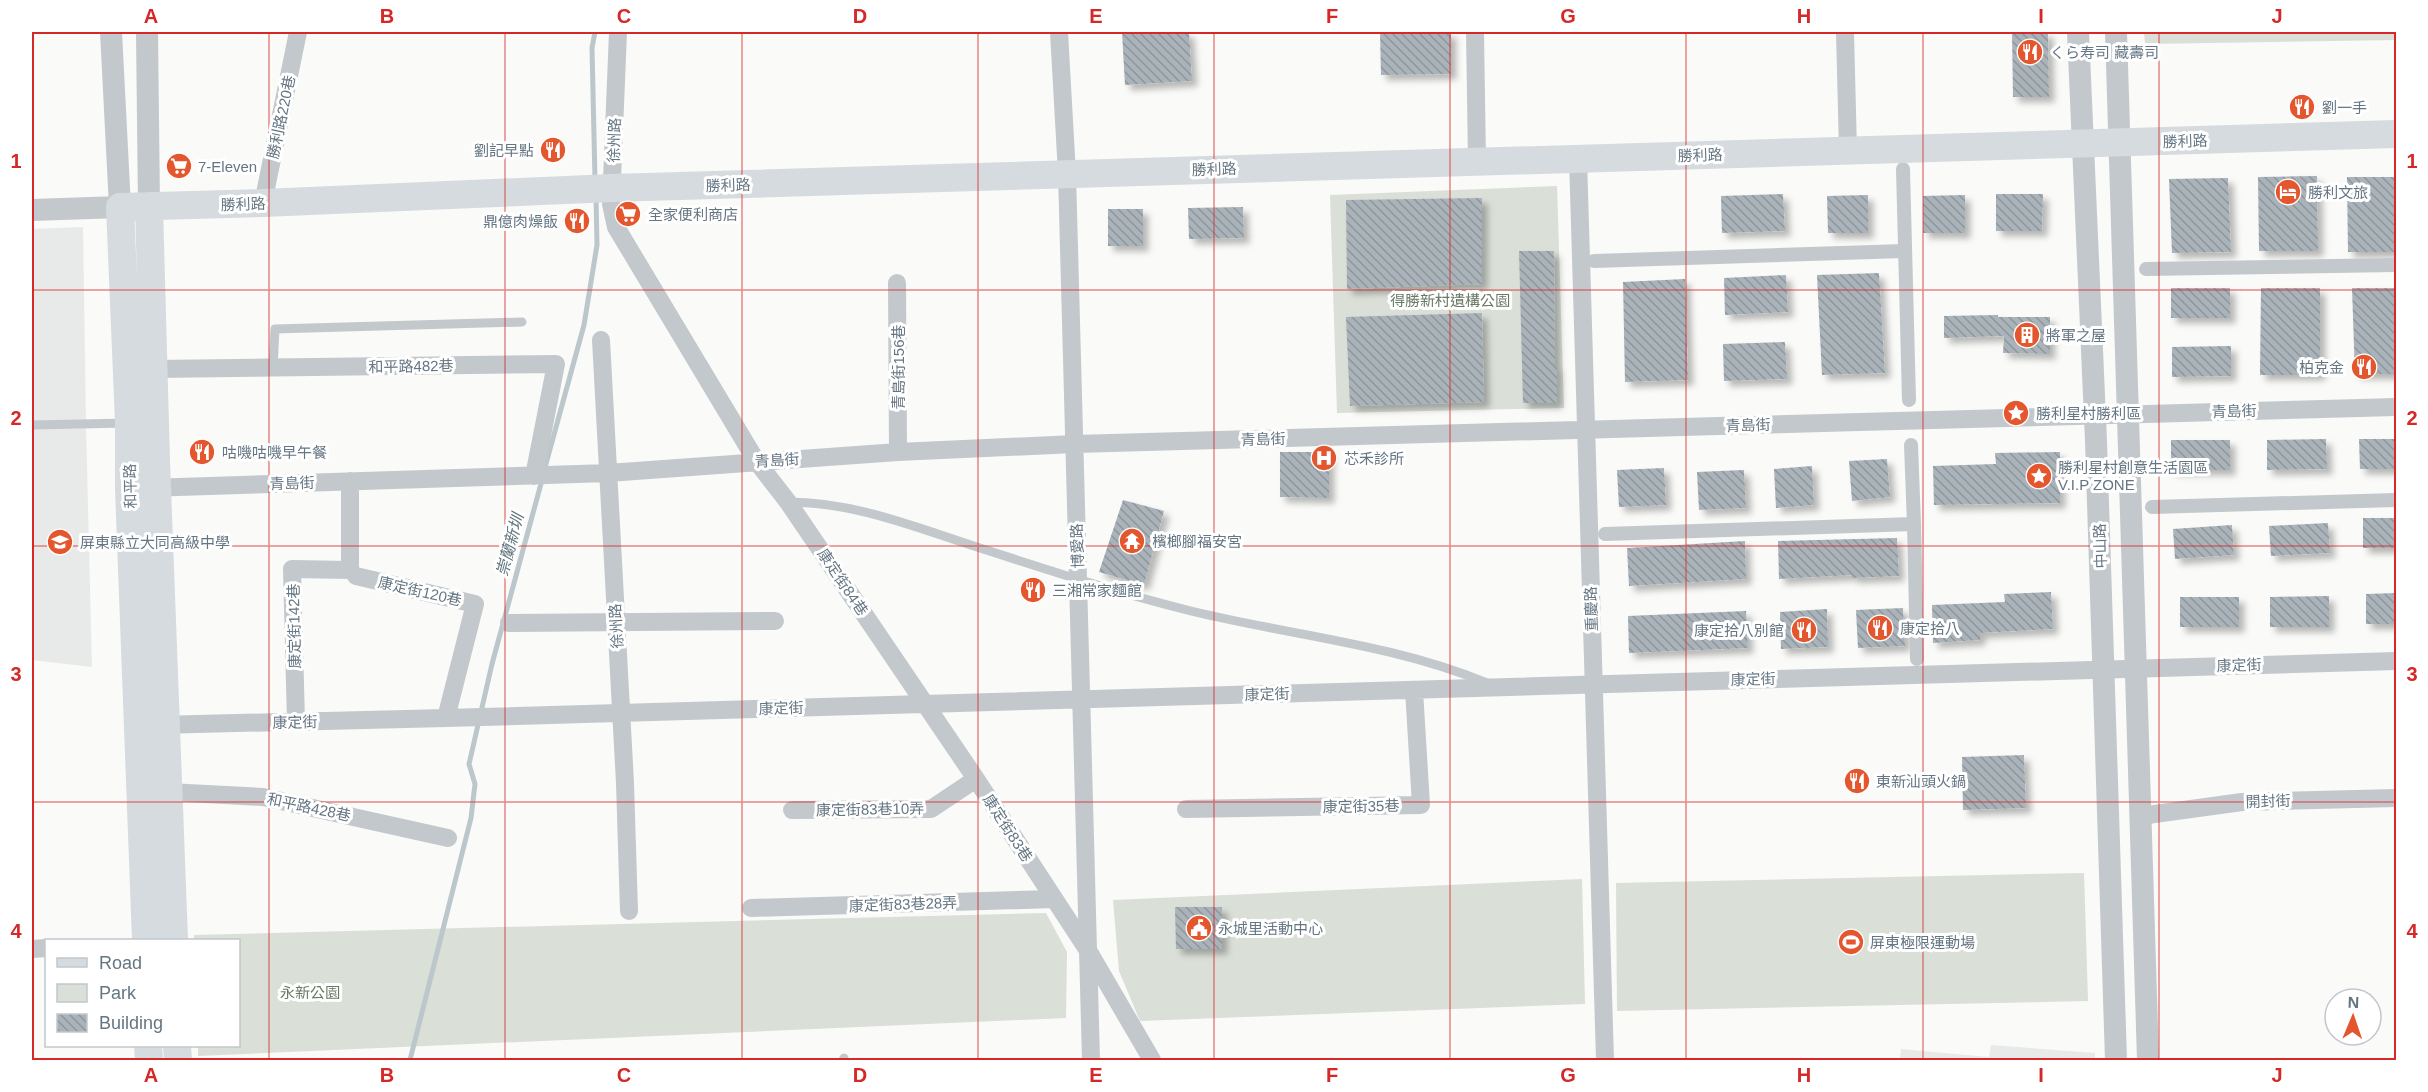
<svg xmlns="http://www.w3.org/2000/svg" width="2428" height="1092" viewBox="0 0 2428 1092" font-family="Arial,'Noto Sans TC','Noto Sans JP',sans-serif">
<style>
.built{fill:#e8e9e9}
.green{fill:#dadfd7}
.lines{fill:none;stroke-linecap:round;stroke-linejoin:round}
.stream{stroke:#bbc7cb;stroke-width:5}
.building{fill:url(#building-back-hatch);filter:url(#shadow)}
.service{stroke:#c3c8cc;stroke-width:9}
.pedestrian{stroke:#c3c8cc;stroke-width:14}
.minor{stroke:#c3c8cc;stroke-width:18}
.tertiary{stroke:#c3c8cc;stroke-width:22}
.primary{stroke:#d6dbdf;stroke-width:28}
.grid{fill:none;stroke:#d62828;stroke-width:1.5;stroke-opacity:0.55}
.labels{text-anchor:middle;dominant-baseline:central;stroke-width:6;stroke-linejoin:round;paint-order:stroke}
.poi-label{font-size:15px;fill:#657683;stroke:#fff;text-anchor:start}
.street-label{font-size:15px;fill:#657683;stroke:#fff}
.park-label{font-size:15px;fill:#687a64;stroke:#fff}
.water-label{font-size:16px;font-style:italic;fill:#60757c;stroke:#fff}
.neatline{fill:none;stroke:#d62828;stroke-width:2}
.grid-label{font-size:20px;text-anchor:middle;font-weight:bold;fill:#d62828}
</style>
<defs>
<pattern id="building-back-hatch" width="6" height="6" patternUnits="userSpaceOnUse" patternTransform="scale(1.5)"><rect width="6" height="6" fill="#aab3b9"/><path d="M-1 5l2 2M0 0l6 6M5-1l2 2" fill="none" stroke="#8e969c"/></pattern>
<filter id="shadow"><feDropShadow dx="5.5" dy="5.5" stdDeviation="3" flood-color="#0004"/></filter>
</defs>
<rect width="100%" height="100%" fill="#fafaf8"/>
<!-- built -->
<path class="built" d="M83,227L86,425L92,667L32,660V229Z
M1991,1045L2095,1053V1060H1900L1901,1049L1989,1057Z"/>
<!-- green -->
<path class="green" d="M2144,32H2396V40L2145,44Z
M1557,186L1564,408L1337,413L1330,195Z
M2084,873L2088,1001L1617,1011L1616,883Z
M1582,879L1585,1004L1140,1021L1119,971L1113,900Z
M1046,913L1067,952L1066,1018L198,1056V1046H238V940H194V935Z"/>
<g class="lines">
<!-- stream -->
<path class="stream" d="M595,32L592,48L595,180
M544,471L584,325L597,245L596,196
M410,1060L471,818L475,784L469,764L492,664L542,480"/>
</g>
<!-- building -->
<path class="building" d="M1122,32H1189L1192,81L1125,85Z
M1380,32H1451V74L1381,75Z
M2012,32H2048L2049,97H2013Z
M2317,176L2318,251H2259L2258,177Z
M2347,177H2397V252H2348Z
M2228,178L2231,252L2172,253L2169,179Z
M1783,194L1785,231L1722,233L1721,196Z
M1996,194H2043L2042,231H1996Z
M1868,195V233H1828L1827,196Z
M1965,195V233H1923V196Z
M1482,198V284L1347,289L1346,200Z
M1243,207L1244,238L1189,239L1188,208Z
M1108,209H1143V246H1108Z
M1519,251H1554L1555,366H1557V403H1523Z
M1879,273L1885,373L1822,375L1817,275Z
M1786,275L1788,312L1725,315L1724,278Z
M1685,279L1688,380L1625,382L1623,282Z
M2171,288H2230V318H2171Z
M2261,288H2320V375H2260Z
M2352,288H2397V374H2355Z
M1482,313L1484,402L1350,406L1346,317Z
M1998,315V317H2050V354L2003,353L2004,336L1944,338V316Z
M1785,342L1787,379L1724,381L1723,344Z
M2231,346V376L2172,377V347Z
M2326,439L2327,469L2267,470V440Z
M2359,439H2397V469H2360Z
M2171,440H2230V470H2171Z
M1280,452H1329V498L1280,497Z
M2060,452V503L1934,505L1933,466L1996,464L1995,453Z
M1887,459L1890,497L1852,501L1849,461Z
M1812,466L1814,505L1776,508L1774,469Z
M1664,468L1666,505L1619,507L1617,470Z
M1744,470L1746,508L1699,510L1697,472Z
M1123,500L1164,511L1144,585L1099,572Z
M2363,518H2397V548H2363Z
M2328,523L2330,553L2271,556L2269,526Z
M2232,525L2234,555L2175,559L2173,529Z
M1897,538L1899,576L1852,578V575L1779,579L1778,541Z
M1745,541L1746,579L1629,586L1627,548Z
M2051,592L2053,629L1980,633V640L1933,643L1932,605L2005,602L2004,594Z
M2397,593V624H2366V594Z
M2329,596V627H2270V597Z
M2180,597H2239V627H2180Z
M1903,608L1905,646L1858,648L1856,610Z
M1827,609L1828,647L1781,649L1780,612Z
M1746,611L1748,648L1629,653L1628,616Z
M2024,755L2026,808L1963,810L1962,757Z
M1175,907H1222V949H1176Z"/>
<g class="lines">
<!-- service -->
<path class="service" d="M273,368L275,329L522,322
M32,425L127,423
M788,502C854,502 915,527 977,547C1048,570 1118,593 1191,611C1289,635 1393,644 1487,683
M843,1060L844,1058"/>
<!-- pedestrian -->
<path class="pedestrian" d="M1903,169L1909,400
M1594,261L1904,251
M2146,269L2396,265
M2152,507L2396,500
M1914,524L1917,659
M1605,534L1914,524L1911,445"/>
<!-- minor -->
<path class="minor" d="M618,32L611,204L616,227L757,462L788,502L976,779L1089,952L1152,1060
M1059,32L1067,174L1091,1060
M1475,32L1477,161
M1845,32L1848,151
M1578,158L1605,1060
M263,203L298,32
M897,283L898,452
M601,340L625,783L629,911
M153,369L556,364L534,476
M147,488L608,473L898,452L1075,444L2396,407
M356,576L475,604L446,718
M509,623L775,621
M296,722L292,569L350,570V481
M157,725L446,718L2396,661
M168,792L263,797L448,838
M1186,809L1421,805L1414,690
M792,810L931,809L976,779
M2140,816L2242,802L2396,798
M751,908L1054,899
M32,949L46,948"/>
<!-- tertiary -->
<path class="tertiary" d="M147,32L149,206
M2078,32L2096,441L2116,1060
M2116,32L2148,1060
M32,210L120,207L111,32"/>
<!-- primary -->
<path class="primary" d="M149,206L156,461L174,940
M146,940L129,489V423L120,207L263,203L612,188L2396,134
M148,1046L149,1060
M177,1046L178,1060"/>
</g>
<!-- grid -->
<path class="grid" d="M269,32V1060M505,32V1060M742,32V1060M978,32V1060M1214,32V1060M1450,32V1060M1686,32V1060M1923,32V1060M2159,32V1060M32,290H2396M32,546H2396M32,802H2396"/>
<!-- icons -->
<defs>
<g id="restaurant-disc" transform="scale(1.35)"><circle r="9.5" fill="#e4572e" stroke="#fff"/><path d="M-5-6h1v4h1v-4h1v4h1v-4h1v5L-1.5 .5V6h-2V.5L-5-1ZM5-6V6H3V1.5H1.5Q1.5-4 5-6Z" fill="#fff"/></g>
<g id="supermarket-disc" transform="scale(1.35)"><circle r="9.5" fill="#e4572e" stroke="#fff"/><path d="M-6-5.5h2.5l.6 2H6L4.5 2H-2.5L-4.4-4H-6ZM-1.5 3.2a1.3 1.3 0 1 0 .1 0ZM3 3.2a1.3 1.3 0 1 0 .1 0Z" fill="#fff"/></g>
<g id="hotel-disc" transform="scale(1.35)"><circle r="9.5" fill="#e4572e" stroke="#fff"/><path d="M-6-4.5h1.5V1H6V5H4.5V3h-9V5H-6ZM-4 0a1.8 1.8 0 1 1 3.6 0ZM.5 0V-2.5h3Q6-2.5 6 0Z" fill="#fff"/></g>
<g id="building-disc" transform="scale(1.35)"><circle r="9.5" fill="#e4572e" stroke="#fff"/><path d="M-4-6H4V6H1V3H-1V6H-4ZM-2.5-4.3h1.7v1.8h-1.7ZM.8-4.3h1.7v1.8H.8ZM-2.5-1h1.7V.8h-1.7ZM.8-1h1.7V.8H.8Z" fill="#fff"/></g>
<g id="sight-disc" transform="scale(1.35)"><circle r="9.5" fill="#e4572e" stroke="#fff"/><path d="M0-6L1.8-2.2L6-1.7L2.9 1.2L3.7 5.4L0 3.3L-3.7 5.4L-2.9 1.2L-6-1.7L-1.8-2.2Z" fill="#fff"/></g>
<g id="hospital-disc" transform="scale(1.35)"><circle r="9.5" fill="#e4572e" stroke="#fff"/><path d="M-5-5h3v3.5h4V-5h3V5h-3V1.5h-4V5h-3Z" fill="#fff"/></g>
<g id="temple-disc" transform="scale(1.35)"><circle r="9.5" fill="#e4572e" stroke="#fff"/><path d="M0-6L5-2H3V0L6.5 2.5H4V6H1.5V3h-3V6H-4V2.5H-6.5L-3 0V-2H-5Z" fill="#fff"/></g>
<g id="school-disc" transform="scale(1.35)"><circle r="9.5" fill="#e4572e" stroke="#fff"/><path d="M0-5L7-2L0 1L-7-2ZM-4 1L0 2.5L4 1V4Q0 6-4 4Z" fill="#fff"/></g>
<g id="civic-disc" transform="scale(1.35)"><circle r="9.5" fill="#e4572e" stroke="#fff"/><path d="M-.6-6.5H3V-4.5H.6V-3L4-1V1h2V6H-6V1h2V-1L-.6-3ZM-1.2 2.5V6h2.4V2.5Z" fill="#fff"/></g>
<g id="stadium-disc" transform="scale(1.35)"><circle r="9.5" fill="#e4572e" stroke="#fff"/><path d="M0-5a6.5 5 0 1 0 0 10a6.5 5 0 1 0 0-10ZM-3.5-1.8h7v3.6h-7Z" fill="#fff"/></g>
</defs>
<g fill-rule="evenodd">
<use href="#restaurant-disc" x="2030" y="52"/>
<use href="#restaurant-disc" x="2302" y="107"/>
<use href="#restaurant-disc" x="553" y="150"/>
<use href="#supermarket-disc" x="179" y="166"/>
<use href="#hotel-disc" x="2288" y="192"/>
<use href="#supermarket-disc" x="628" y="214"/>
<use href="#restaurant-disc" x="577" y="221"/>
<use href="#building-disc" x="2027" y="335"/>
<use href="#restaurant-disc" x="2364" y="367"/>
<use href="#sight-disc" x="2016" y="413"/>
<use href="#restaurant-disc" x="202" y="452"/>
<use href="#hospital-disc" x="1324" y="458"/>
<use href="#sight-disc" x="2039" y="476"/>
<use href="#temple-disc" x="1132" y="541"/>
<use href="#school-disc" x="60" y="542"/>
<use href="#restaurant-disc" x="1033" y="590"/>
<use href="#restaurant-disc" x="1880" y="628"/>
<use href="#restaurant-disc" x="1804" y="630"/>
<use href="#restaurant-disc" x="1857" y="781"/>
<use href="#civic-disc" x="1199" y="928"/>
<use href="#stadium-disc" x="1851" y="942"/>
</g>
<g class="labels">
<!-- poi labels -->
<g class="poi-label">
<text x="2050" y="52">くら寿司 藏壽司</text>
<text x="2322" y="107">劉一手</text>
<text x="534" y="150" text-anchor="end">劉記早點</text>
<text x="198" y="166">7-Eleven</text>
<text x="2308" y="192">勝利文旅</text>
<text x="648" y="214">全家便利商店</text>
<text x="558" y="221" text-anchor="end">鼎億肉燥飯</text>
<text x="2046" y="335">將軍之屋</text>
<text x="2344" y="367" text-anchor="end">柏克金</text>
<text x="2036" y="413">勝利星村勝利區</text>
<text x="222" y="452">咕嘰咕嘰早午餐</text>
<text x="1344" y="458">芯禾診所</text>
<text x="2058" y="467">勝利星村創意生活園區<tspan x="2058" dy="17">V.I.P ZONE</tspan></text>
<text x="1152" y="541">檳榔腳福安宮</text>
<text x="80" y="542">屏東縣立大同高級中學</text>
<text x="1052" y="590">三湘常家麵館</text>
<text x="1900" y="628">康定拾八</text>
<text x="1784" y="630" text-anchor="end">康定拾八別館</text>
<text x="1876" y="781">東新汕頭火鍋</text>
<text x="1218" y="928">永城里活動中心</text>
<text x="1870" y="942">屏東極限運動場</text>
</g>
<!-- street labels -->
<g class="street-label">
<text transform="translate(281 117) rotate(-78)">勝利路220巷</text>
<text transform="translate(614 140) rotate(-88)">徐州路</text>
<text transform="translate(2185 141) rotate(-2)">勝利路</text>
<text transform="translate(1700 155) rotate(-2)">勝利路</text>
<text transform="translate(1214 169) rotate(-2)">勝利路</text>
<text transform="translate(728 185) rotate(-2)">勝利路</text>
<text transform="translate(243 204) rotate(-2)">勝利路</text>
<text transform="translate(411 366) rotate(-1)">和平路482巷</text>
<text transform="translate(898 367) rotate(-90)">青島街156巷</text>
<text transform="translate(2234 411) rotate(-2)">青島街</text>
<text transform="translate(1748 425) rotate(-2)">青島街</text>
<text transform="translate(1263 439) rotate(-2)">青島街</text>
<text transform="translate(777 460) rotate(-4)">青島街</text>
<text transform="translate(292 483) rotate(-2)">青島街</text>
<text transform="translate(130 486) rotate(-91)">和平路</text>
<text transform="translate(1077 546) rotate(-92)">博愛路</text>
<text transform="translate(2100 546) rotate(-92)">中山路</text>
<text transform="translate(843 582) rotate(56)">康定街84巷</text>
<text transform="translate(420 591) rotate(13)">康定街120巷</text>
<text transform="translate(1591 609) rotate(-92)">重慶路</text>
<text transform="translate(294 626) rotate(-91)">康定街142巷</text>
<text transform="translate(616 626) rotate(-93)">徐州路</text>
<text transform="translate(2239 665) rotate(-2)">康定街</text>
<text transform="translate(1753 679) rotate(-2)">康定街</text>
<text transform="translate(1267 694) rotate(-2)">康定街</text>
<text transform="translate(781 708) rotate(-2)">康定街</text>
<text transform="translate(295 722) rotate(-1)">康定街</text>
<text transform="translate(2268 801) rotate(-2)">開封街</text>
<text transform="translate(1361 806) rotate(-1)">康定街35巷</text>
<text transform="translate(309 807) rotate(12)">和平路428巷</text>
<text transform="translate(870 809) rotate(-1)">康定街83巷10弄</text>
<text transform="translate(1008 828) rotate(57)">康定街83巷</text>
<text transform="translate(903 904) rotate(-2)">康定街83巷28弄</text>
</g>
<!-- park labels -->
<g class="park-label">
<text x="1450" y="300">得勝新村遺構公園</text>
<text x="310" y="992">永新公園</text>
</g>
<!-- water labels -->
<g class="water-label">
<text transform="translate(510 545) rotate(-75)">崇蘭新圳</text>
</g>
</g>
<!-- border -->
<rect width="2428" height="1092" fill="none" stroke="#ffffff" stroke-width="66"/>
<!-- legend -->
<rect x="45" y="939" width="195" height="108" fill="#ffffff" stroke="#c1c8cd" stroke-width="1.5"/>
<rect x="57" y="958" width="30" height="9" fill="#d6dbdf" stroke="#c1c8cd" stroke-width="1.5"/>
<text x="99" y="969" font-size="18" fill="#657683">Road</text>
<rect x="57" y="984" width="30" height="18" fill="#dadfd7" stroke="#c1c8cd" stroke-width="1.5"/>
<text x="99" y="999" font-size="18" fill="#657683">Park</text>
<rect x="57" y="1014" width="30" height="18" fill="url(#building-back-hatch)" stroke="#c1c8cd" stroke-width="1.5"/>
<text x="99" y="1029" font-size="18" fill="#657683">Building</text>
<!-- north arrow -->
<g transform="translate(2353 1017) rotate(2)"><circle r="28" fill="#ffffff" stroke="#c1c8cd" stroke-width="1.5"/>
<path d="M0-4.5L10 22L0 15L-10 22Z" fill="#e4572e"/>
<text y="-9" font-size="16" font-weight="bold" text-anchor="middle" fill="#657683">N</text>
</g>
<rect x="33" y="33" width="2362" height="1026" class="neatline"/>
<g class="grid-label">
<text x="151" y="23">A</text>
<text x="387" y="23">B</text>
<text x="624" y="23">C</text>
<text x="860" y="23">D</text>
<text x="1096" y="23">E</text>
<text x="1332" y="23">F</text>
<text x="1568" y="23">G</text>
<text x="1804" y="23">H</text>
<text x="2041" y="23">I</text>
<text x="2277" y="23">J</text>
<text x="16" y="168">1</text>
<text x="2412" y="168">1</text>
<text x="16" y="425">2</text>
<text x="2412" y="425">2</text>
<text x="16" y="681">3</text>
<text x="2412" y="681">3</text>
<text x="16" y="938">4</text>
<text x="2412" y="938">4</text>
<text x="151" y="1082">A</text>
<text x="387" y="1082">B</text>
<text x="624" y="1082">C</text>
<text x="860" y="1082">D</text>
<text x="1096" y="1082">E</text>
<text x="1332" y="1082">F</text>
<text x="1568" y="1082">G</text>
<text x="1804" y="1082">H</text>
<text x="2041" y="1082">I</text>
<text x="2277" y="1082">J</text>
</g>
</svg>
